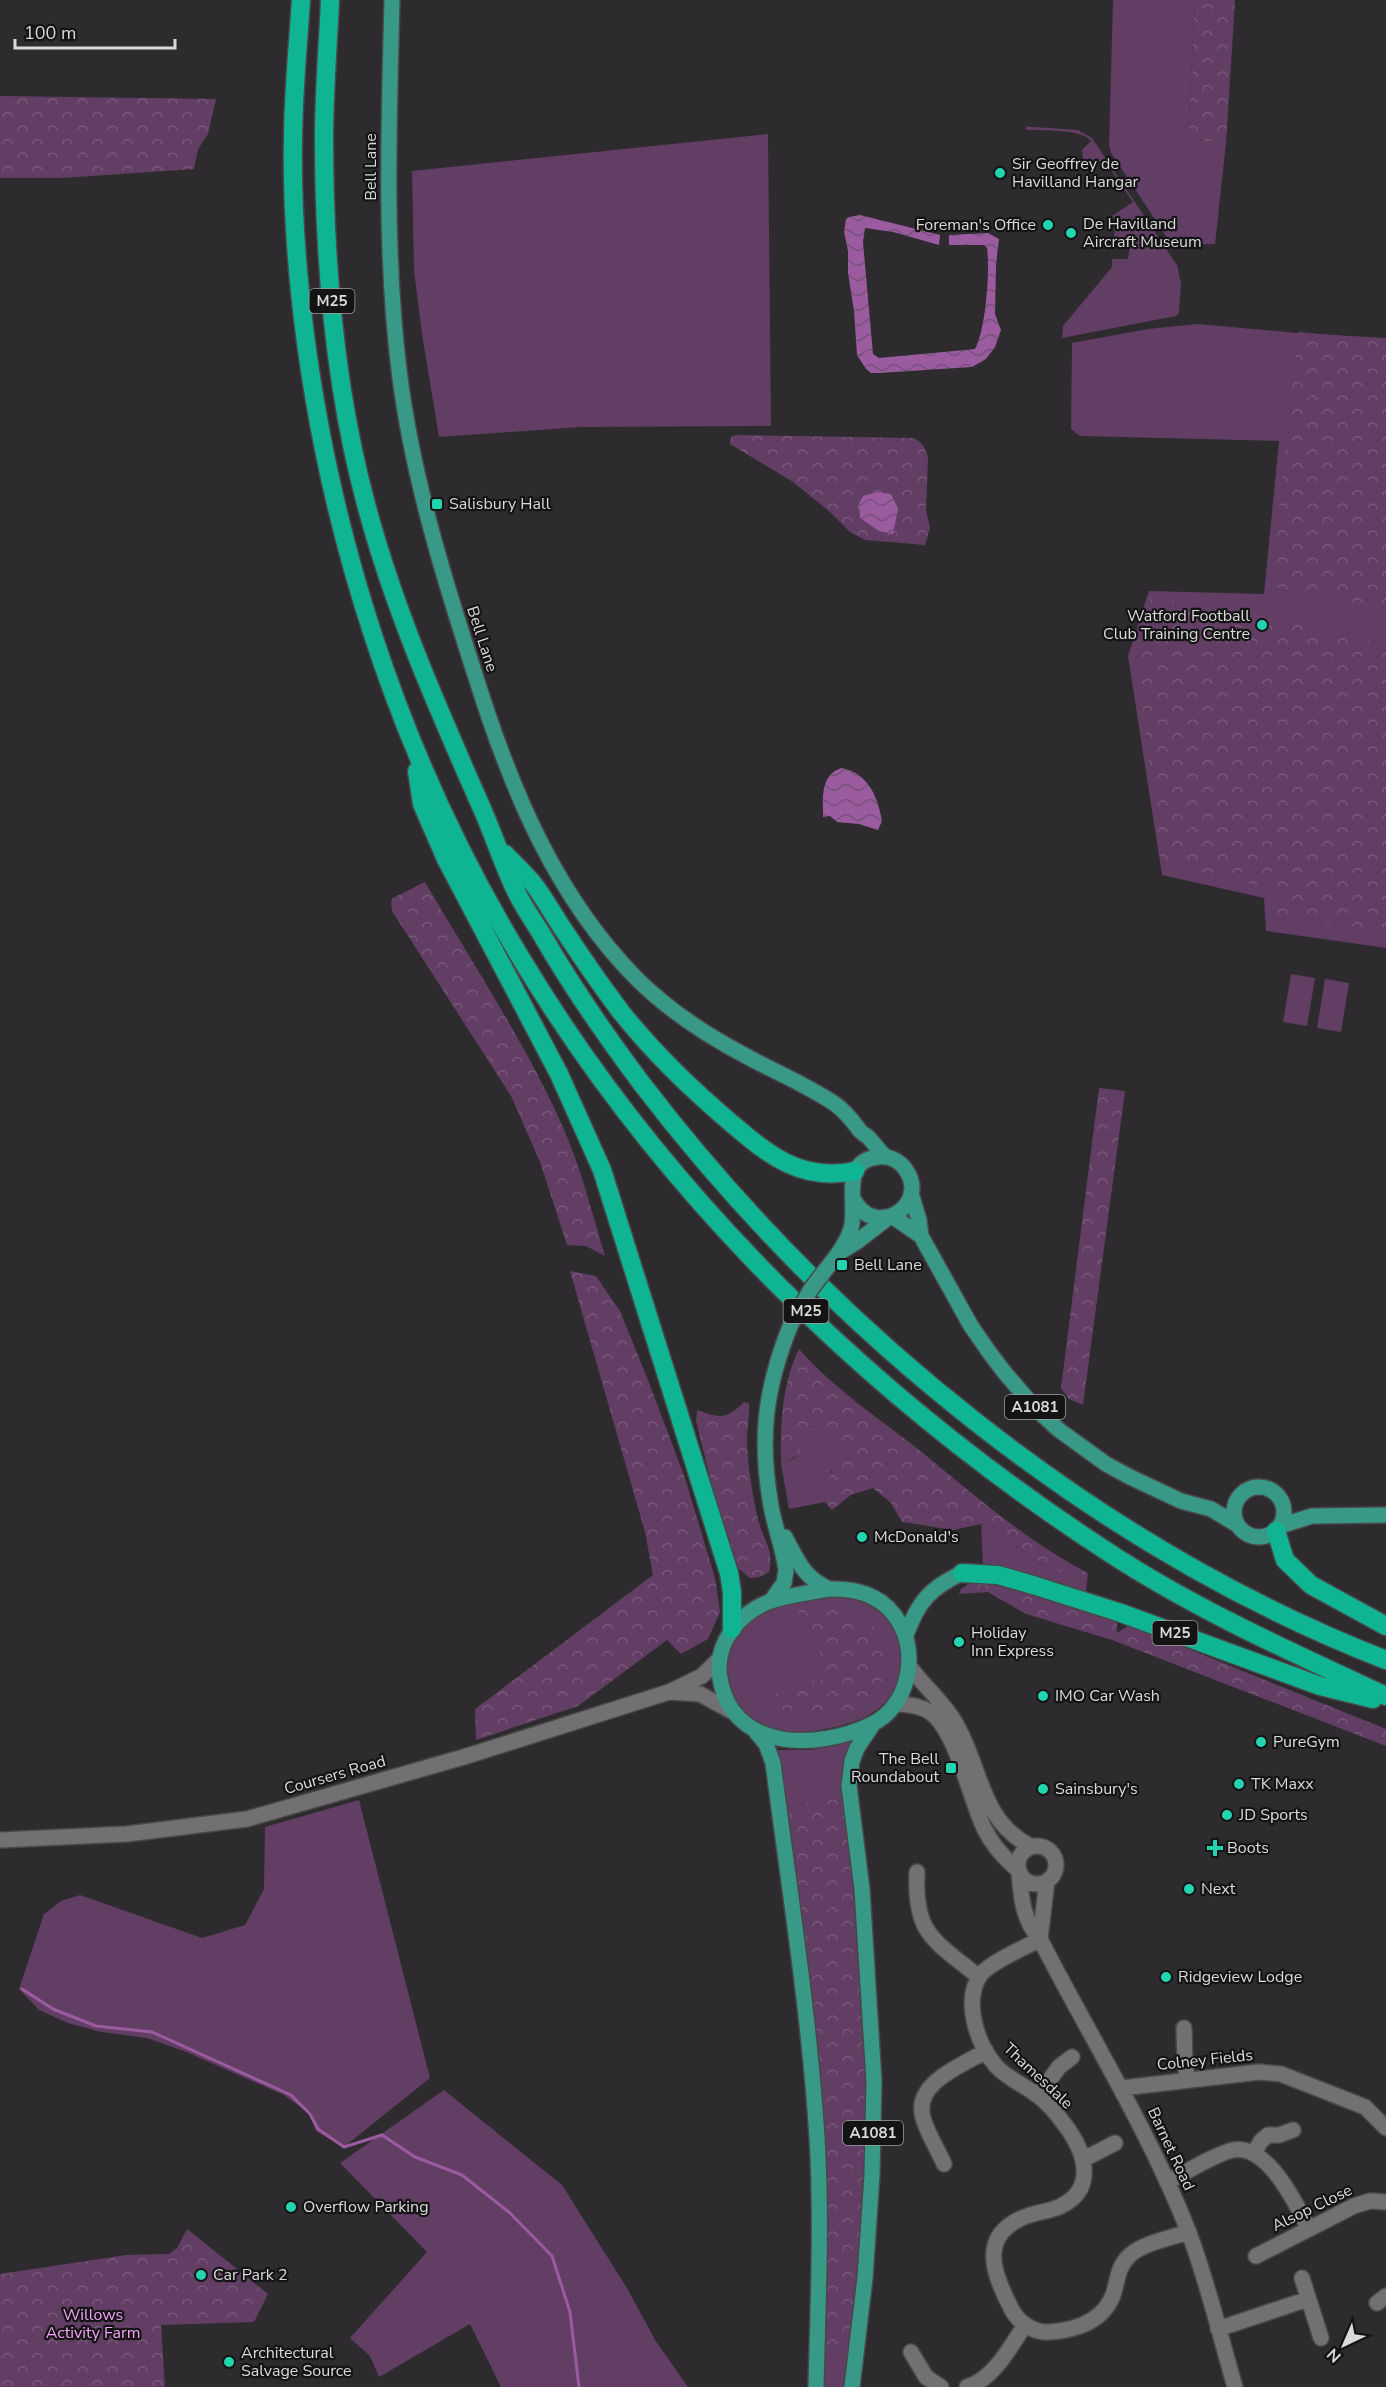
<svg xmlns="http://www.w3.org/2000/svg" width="1386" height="2387" viewBox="0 0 1386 2387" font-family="'Nunito Sans',sans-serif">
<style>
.green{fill:#623e65}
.forest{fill:url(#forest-crowns)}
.water{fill:url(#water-waves)}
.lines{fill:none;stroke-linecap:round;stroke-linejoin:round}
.stream{stroke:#9a5c9f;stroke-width:3}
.minor-casing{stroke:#494749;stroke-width:18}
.major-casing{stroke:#494749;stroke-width:18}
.highway-casing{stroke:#494749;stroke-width:21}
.minor{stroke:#727072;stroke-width:15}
.major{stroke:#379986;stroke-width:15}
.highway{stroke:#0fb493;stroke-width:18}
.major-bridge-casing{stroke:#494749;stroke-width:18;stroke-linecap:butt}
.major-bridge{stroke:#379986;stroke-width:15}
.poi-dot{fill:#22d5af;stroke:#151415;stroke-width:2}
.labels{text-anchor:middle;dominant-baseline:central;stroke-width:4.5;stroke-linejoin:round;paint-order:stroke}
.shield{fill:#151415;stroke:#a09fa0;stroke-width:1.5}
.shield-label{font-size:15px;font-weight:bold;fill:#dbdadb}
.poi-label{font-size:16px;fill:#dbdadb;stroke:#151415;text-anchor:start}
.street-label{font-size:16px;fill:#dbdadb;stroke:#151415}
.park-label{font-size:16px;fill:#f4a0fb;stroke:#151415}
</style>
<defs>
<pattern id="forest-crowns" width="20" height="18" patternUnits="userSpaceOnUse" patternTransform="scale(1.5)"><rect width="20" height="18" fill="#623e65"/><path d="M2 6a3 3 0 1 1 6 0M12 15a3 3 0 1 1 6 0" fill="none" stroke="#78597a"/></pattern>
<pattern id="water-waves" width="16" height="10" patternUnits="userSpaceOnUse" patternTransform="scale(1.5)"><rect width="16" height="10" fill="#9a5c9f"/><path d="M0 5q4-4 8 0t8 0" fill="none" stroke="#77517a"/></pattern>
</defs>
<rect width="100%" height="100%" fill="#2d2b2d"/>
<!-- green -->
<path class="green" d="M1113,0H1195L1188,139L1226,143L1215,244L1172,245L1111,153L1109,145Z
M1019,126L1078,130L1092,138L1177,265L1181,283L1179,313L1176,316L1062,338L1063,326L1112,267V259H1128L1131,240L1114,239L1115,219L1112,216L1133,202L1105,161L1091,163L1083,159L1082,150L1091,141C1081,128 1042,131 1026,130V127Z
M768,134L771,426L581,427L439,437L422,334L414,271L412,171Z
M1198,324L1298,333L1386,338V948L1266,931L1264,898L1162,875L1128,656L1149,591L1264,594L1279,441L1080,436L1071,429L1072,343L1148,329Z
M1291,974L1315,978L1307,1026L1283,1022Z
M1325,979L1349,983L1341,1032L1317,1028Z
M818,1426L834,1443L848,1449L843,1460L831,1471L825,1502L789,1509L781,1464L795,1458L806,1427Z
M981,1524L1001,1529L1018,1548L1041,1564L1087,1583L1086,1592L1008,1568L983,1566Z
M848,1596C861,1600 874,1604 884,1614C906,1636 907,1680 886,1702C870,1718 850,1724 829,1728C805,1733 794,1736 771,1728C765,1726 759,1725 753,1722C743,1717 735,1704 732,1694C720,1662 730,1634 759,1615C784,1600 819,1597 848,1596Z
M851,1741L841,1779L844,1802L831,1798L787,1806L777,1750H812Z
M359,1800L430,2078L344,2147L316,2131L310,2114L284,2095L184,2051L147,2038L101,2032L68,2023L39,2010L19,1989L44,1914L61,1901L80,1895L202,1938L245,1925L264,1889L265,1827Z
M444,2090L562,2185L627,2288L655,2340L688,2387H501L470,2324L379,2377L370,2356L350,2338L427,2252L340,2163Z
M849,2354L844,2387H822L823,2357Z"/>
<!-- forest -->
<path class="forest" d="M1195,0H1235L1226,143L1188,139Z
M0,96L216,99L208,134L198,149L194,169L62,178H0Z
M1298,332L1386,340V609L1271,586Z
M735,435L913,438C922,441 925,448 928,457L926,510L930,528L925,545L865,540L850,532L830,512L793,482L730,444L731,437Z
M1150,597L1266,617L1386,645V931L1274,915L1278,889L1161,865L1138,664Z
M425,882C471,961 525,1042 562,1125C581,1167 592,1213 605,1256L586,1246L567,1245L540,1162L511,1096L392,911L391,902L393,898Z
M1099,1088L1125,1091L1083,1405L1069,1399L1061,1388Z
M570,1271L596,1276L620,1311L648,1380L685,1478L715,1578L720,1612L708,1639L681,1654L667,1640L578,1706L476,1740L475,1709L653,1575L645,1532Z
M799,1349C833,1388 877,1417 918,1449C972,1493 1026,1541 1088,1573L1087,1583L1041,1564L1018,1548L1001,1529L981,1524L953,1530L902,1522L891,1503L873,1488L851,1495L832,1510L825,1502C826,1492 827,1482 831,1473C835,1464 844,1458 847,1449L834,1443L818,1426L806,1427C802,1449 803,1455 781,1464C780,1427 782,1383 799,1349Z
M744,1402L749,1403C750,1416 747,1428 747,1440C748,1467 752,1493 758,1519C762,1538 775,1550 769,1572L760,1577L750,1578L738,1568L717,1506L696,1421L697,1410C720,1418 726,1420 744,1402Z
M974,1580L1027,1593L1117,1619V1633L1129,1625L1386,1729V1746L1112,1640L1026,1614L988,1592L959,1594L961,1589Z
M806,1604L840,1605L862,1623L874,1626C879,1636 889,1649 889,1660C890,1676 869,1703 855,1709C843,1715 814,1716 799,1719L775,1705L776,1694L791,1685L824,1679L823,1661L818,1648L804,1634L798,1613Z
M831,1798L844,1802C856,1902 866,2001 867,2101C867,2186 859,2270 849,2354L823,2357L811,2003L787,1806Z
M187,2229L268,2294L254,2322L161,2325L165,2387H0V2274L126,2255L169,2254L177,2248Z"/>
<!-- water -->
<path class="water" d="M860,215L940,235L939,245L893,232L865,228L863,242L873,354L879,358L975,349C986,328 990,272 987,248L984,245H949V235L988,233L999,239L996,265L995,314L1001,330L995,347L986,359L972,367L879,373H871L866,369L857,355L854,311L848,273V251L844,232L846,219L849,217Z
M877,492L891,494L898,509L893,534L879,531L860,518L859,504L863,496Z
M842,768C868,773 878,797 882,821L878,830L859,824L837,822L830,816L823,817C823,799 820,774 842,768Z"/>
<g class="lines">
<!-- stream -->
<path class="stream" d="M22,1989L53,2009L96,2026L152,2032L291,2095L310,2114L318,2129L344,2147L382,2135L415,2157L462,2175L510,2213L552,2256L570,2312L579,2387"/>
<!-- minor casing -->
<g class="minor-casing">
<path id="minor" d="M910,1667C924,1687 944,1702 956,1724C982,1769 980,1820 1030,1846
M669,1692L700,1694L731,1711
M895,1704C907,1704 919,1705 930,1712C956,1730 970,1799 984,1828C992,1845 1004,1858 1018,1870
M0,1840L127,1834L247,1819L467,1756L669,1692L702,1676L719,1659
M1018 1865a19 19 0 1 1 38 0a19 19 0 1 1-38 0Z
M917,1872C914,1935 934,1940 979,1977
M1019,1873C1021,1897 1023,1921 1040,1939C1090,2037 1149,2130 1189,2233C1208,2283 1220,2336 1235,2387
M1040,1939C1025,1948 987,1963 979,1977C963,2004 978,2045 996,2066C1008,2079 1024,2085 1037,2095C1048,2103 1057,2114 1065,2125C1084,2150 1098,2188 1061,2206C1049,2212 1034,2212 1022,2218C977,2238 995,2277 1012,2310C1019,2323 1034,2333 1049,2332C1077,2330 1105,2321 1114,2292C1118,2278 1118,2266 1130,2255C1144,2243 1170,2238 1189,2232
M1040,1939L1047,1881
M1184,2028L1185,2065L1188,2080
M1122,2088L1259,2072L1281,2074L1365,2107L1386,2128
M1038,2096L1059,2067L1072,2057
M1254,2153L1261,2141L1268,2135H1279L1293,2130
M1084,2159L1115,2143
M944,2164C938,2150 929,2136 924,2121C910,2084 961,2066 986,2051
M1167,2182C1187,2172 1208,2158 1229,2151C1266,2139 1296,2204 1309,2229
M1256,2256L1354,2206L1370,2201L1386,2202
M1302,2278L1321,2338
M1377,2303L1386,2296
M1218,2329L1308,2299
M911,2352L926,2377L941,2387
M967,2387C994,2379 1010,2347 1025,2325"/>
</g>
<!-- major casing -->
<g class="major-casing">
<path id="major" d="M392,0C389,124 384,247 399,370C412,477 445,582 478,684C512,791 556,897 636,978C668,1010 706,1035 746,1056C775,1072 807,1085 835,1104C845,1111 851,1119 858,1128C860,1132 864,1134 868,1137C874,1143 879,1151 886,1157
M911,1193L919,1220L921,1236
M892,1216L921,1236L971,1326L989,1352L1005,1373L1036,1409L1059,1430L1106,1464L1130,1477L1181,1501L1211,1509L1236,1524
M840,1252L858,1241L889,1217
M827,1268C837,1256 846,1244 851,1229C858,1204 839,1160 879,1157C890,1156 900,1161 906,1170C930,1205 875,1240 854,1200
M1234 1512a25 25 0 1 1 50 0a25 25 0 1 1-50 0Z
M1280,1526L1312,1516L1386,1515
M785,1537C798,1561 803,1577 829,1589
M829,1589C858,1588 884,1596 899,1622C919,1655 908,1707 872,1724C817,1751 732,1751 720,1678C714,1643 740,1612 771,1601C789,1595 810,1593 829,1589Z
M771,1601L784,1583L786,1570C783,1548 775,1528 771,1506C759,1438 765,1388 791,1324
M906,1635C918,1602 930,1588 962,1573
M756,1732L766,1744L773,1763C789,1887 809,2012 817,2137C822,2220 818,2304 816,2387
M852,2387L865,2278L872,2175L874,2081L862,1889L849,1786L852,1761L857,1748L873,1724"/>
</g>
<!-- highway casing -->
<g class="highway-casing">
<path id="highway" d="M301,0C298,47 293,94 293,141C292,191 295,242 300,292C324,524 398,755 519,955C663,1196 873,1399 1108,1552C1195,1609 1291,1652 1386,1696
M330,0C328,46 324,92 324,137C324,260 334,386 366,504C394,610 439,711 483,811C494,836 503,864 515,889C522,905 533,920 542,935C572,987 606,1036 642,1084C830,1330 1096,1547 1386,1660
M417,771L422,804L446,859L559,1074L602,1170L729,1573L732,1592V1629
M505,854C514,863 523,872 531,881C542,894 551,911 561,926C580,955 600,984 621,1012C653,1052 691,1089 730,1122C769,1155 800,1182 855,1171
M1276,1531L1285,1560L1311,1585L1386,1626
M962,1573L998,1575L1033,1585L1121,1613L1320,1686L1373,1699"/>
</g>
<!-- minor -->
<use href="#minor" class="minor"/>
<!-- major -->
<use href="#major" class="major"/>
<!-- highway -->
<use href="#highway" class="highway"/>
<!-- major-bridge casing -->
<g class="major-bridge-casing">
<path id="major-bridge" d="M791,1324L811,1289L827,1268"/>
</g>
<!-- major-bridge -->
<use href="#major-bridge" class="major-bridge"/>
</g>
<!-- markers -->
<g class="poi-dot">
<circle cx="1000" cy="173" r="6"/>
<circle cx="1048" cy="225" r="6"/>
<circle cx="1071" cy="233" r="6"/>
<rect x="431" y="498" width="12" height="12" rx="3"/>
<circle cx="1262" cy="625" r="6"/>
<rect x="836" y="1259" width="12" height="12" rx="3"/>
<circle cx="862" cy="1537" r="6"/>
<circle cx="959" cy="1642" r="6"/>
<circle cx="1043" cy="1696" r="6"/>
<circle cx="1261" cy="1742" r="6"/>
<rect x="945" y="1762" width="12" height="12" rx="3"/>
<circle cx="1239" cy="1784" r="6"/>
<circle cx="1043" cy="1789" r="6"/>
<circle cx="1227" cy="1815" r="6"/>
<path d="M1212 1839h6v6h6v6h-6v6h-6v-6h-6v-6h6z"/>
<circle cx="1189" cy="1889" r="6"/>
<circle cx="1166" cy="1977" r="6"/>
<circle cx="291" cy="2207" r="6"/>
<circle cx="201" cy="2275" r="6"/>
<circle cx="229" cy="2362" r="6"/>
</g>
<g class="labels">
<!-- shield labels -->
<g class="shield">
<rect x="309.5" y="289" width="45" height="24" rx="4.5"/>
<rect x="783.5" y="1299" width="45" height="24" rx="4.5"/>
<rect x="1005" y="1395" width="60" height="24" rx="4.5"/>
<rect x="1152.5" y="1621" width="45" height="24" rx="4.5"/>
<rect x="843" y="2121" width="60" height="24" rx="4.5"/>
</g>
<g class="shield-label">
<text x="332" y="301">M25</text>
<text x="806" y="1311">M25</text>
<text x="1035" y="1407">A1081</text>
<text x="1175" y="1633">M25</text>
<text x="873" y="2133">A1081</text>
</g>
<!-- poi labels -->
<g class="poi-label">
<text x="1012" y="164">Sir Geoffrey de<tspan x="1012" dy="18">Havilland Hangar</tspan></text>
<text x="1083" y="224">De Havilland<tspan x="1083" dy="18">Aircraft Museum</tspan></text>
<text x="1036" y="225" text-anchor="end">Foreman's Office</text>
<text x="449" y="504">Salisbury Hall</text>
<text x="1250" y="616" text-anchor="end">Watford Football<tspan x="1250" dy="18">Club Training Centre</tspan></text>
<text x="854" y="1265">Bell Lane</text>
<text x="874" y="1537">McDonald's</text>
<text x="971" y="1633">Holiday<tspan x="971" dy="18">Inn Express</tspan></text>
<text x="1055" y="1696">IMO Car Wash</text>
<text x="1273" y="1742">PureGym</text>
<text x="939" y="1759" text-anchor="end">The Bell<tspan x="939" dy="18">Roundabout</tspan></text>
<text x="1251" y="1784">TK Maxx</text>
<text x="1055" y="1789">Sainsbury's</text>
<text x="1239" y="1815">JD Sports</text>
<text x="1227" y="1848">Boots</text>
<text x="1201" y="1889">Next</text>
<text x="1178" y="1977">Ridgeview Lodge</text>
<text x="303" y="2207">Overflow Parking</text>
<text x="213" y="2275">Car Park 2</text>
<text x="241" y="2353">Architectural<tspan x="241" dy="18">Salvage Source</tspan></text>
</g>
<!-- street labels -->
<g class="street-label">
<text transform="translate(371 167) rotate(-90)">Bell Lane</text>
<text transform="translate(482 639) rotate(72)">Bell Lane</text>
<text transform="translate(335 1775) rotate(-16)">Coursers Road</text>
<text transform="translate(1205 2060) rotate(-6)">Colney Fields</text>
<text transform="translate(1038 2076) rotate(43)">Thamesdale</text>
<text transform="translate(1171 2149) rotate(65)">Barnet Road</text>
<text transform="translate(1312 2208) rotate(-26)">Alsop Close</text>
</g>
<!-- park labels -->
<g class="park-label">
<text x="93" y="2315">Willows<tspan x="93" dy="18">Activity Farm</tspan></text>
</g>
</g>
<!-- north arrow -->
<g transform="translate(1344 2345) rotate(224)" stroke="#151415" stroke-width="4.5" paint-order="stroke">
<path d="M0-4.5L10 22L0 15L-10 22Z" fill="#dbdadb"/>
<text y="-9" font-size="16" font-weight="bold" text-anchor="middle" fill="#dbdadb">N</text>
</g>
<!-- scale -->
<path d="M15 39v9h160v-9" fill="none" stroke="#dbdadb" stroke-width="3"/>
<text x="24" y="39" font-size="18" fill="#dbdadb" stroke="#151415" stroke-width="4.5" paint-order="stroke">100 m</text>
</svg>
